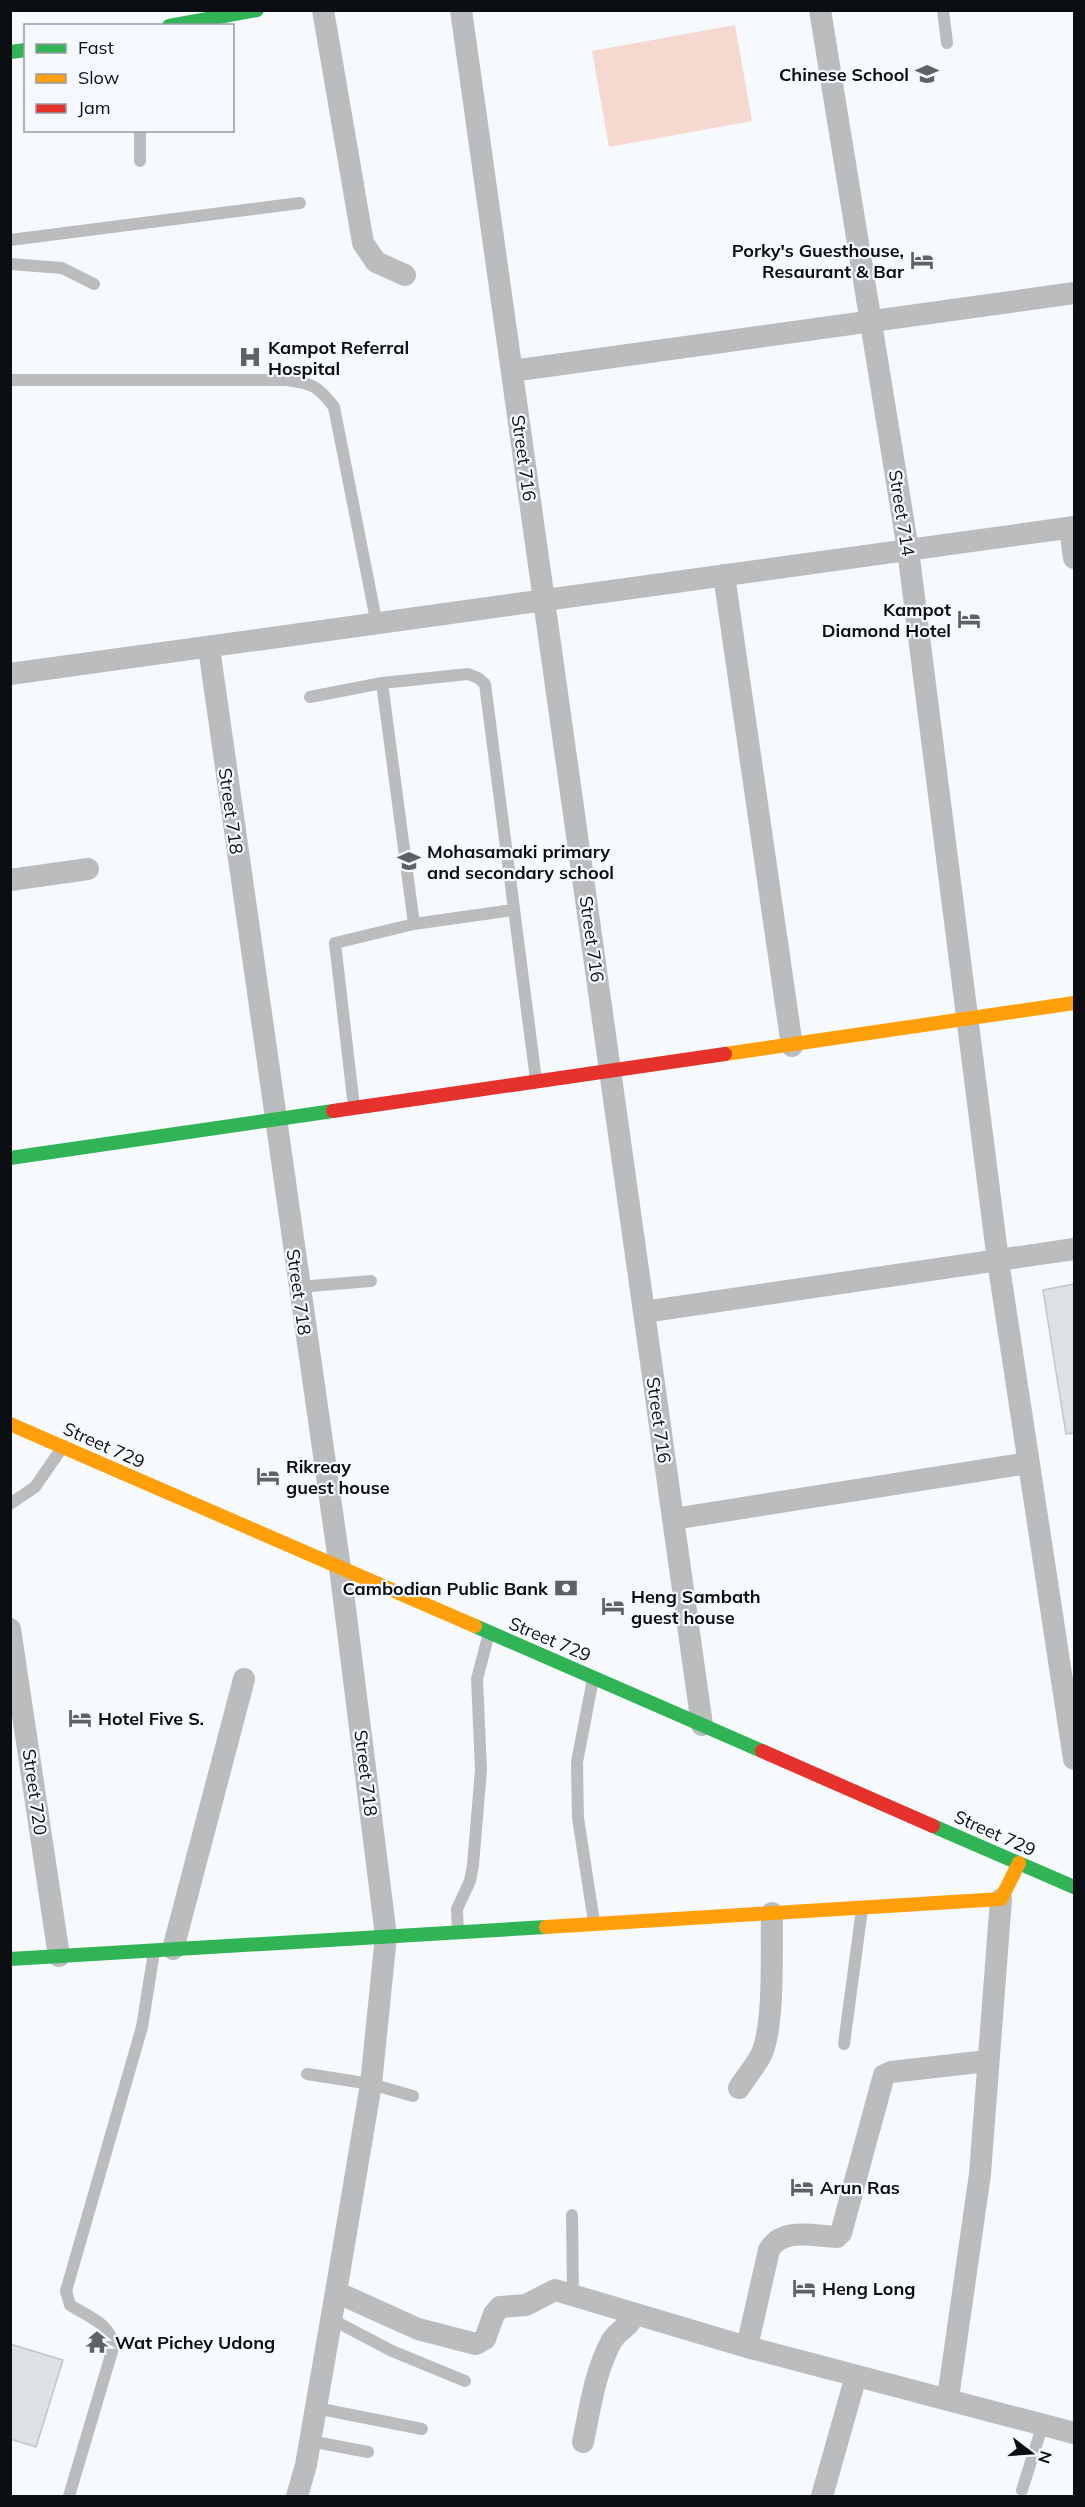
<svg xmlns="http://www.w3.org/2000/svg" width="1085" height="2507" viewBox="0 0 1085 2507" font-family="Mulish,sans-serif">
<style>
.green{fill:#f5d8d0}
.building{fill:#dee1e5;stroke:#c2c5c9;stroke-width:1.5}
.lines{fill:none;stroke-linecap:round;stroke-linejoin:round}
.lane{stroke:#bbbcbe;stroke-width:12}
.street{stroke:#bbbcbe;stroke-width:22}
.fast{stroke:#30b455;stroke-width:14}
.slow{stroke:#ff9f0a;stroke-width:14}
.jam{stroke:#e5322d;stroke-width:14}
.labels{text-anchor:middle;dominant-baseline:central;stroke-width:4.5;stroke-linejoin:round;paint-order:stroke}
.poi-label{font-size:18px;font-weight:bold;fill:#0b0e13;stroke:#f5f9ff;text-anchor:start}
.street-label{font-size:18px;fill:#0b0e13;stroke:#f5f9ff}
</style>
<rect width="100%" height="100%" fill="#f7fafd"/>
<!-- green -->
<path class="green" d="M735,25L752,121L609,147L592,51Z"/>
<!-- building -->
<path class="building" d="M1074,1284V1433L1066,1434L1043,1290Z
M10,2344L63,2360L36,2447L10,2439Z"/>
<g class="lines">
<!-- lane -->
<path class="lane" d="M943,10L947,43
M140,161V130
M10,240L300,203
M10,264L62,268L94,284
M10,380H286C312,383 318,386 334,407L377,625
M382,683L414,924
M310,697L382,683L468,674L478,678L485,684L536,1080
M354,1107L335,943L414,924L513,910
M299,1287L371,1281
M10,1504L35,1487L62,1448
M593,1679L577,1762L578,1818L594,1922
M458,1932L457,1909L470,1881L473,1865L481,1770L477,1679L489,1633
M844,2044L862,1909
M307,2074L371,2084L413,2096
M572,2215L573,2295
M331,2319L392,2351L465,2381
M316,2408L422,2429
M310,2441L368,2452
M1022,2490L1043,2424
M69,2496L113,2348C113,2324 88,2317 70,2305L66,2291L142,2027L154,1952"/>
<!-- street -->
<path class="street" d="M323,10L363,243L376,262L405,275
M461,10L702,1725
M820,10L908,550L998,1261L1074,1759
M512,371L1074,293
M1070,528L1074,558
M724,575L792,1046
M209,648L340,1568L386,1936L371,2084L336,2292
M10,674L1074,527
M10,880L88,869
M644,1312L1074,1249
M673,1519L1028,1463
M10,1629L59,1956
M173,1949L244,1679
M739,2088C746,2077 757,2064 762,2053C775,2021 771,1948 772,1913
M747,2347L769,2250C782,2227 813,2236 837,2237L841,2233L884,2075L891,2072L987,2061
M948,2398L980,2174L1001,1899
M583,2442C590,2408 595,2372 611,2342C618,2329 630,2328 634,2314
M297,2496L306,2465L336,2292L418,2329L476,2344L485,2339L494,2314L500,2307L526,2305L555,2290L747,2347L1074,2433
M822,2496L856,2376"/>
<!-- fast -->
<path class="fast" d="M169,26L257,10
M10,52L26,50
M10,1158L333,1111
M475,1626L762,1751
M933,1826L1074,1887
M10,1959L546,1927"/>
<!-- slow -->
<path class="slow" d="M725,1054L1074,1003
M10,1424L475,1626
M546,1927L1001,1899L1019,1863"/>
<!-- jam -->
<path class="jam" d="M333,1111L725,1054
M762,1751L933,1826"/>
</g>
<!-- icons -->
<defs>
<g id="school-bare" transform="scale(1.8)"><path d="M0-5L7-2L0 1L-7-2ZM-4 1L0 2.5L4 1V4Q0 6-4 4Z" fill="#5e6165" stroke="#f5f9ff" stroke-width="2.5" paint-order="stroke"/></g>
<g id="hotel-bare" transform="scale(1.8)"><path d="M-6-4.5h1.5V1H6V5H4.5V3h-9V5H-6ZM-4 0a1.8 1.8 0 1 1 3.6 0ZM.5 0V-2.5h3Q6-2.5 6 0Z" fill="#5e6165" stroke="#f5f9ff" stroke-width="2.5" paint-order="stroke"/></g>
<g id="hospital-bare" transform="scale(1.8)"><path d="M-5-5h3v3.5h4V-5h3V5h-3V1.5h-4V5h-3Z" fill="#5e6165" stroke="#f5f9ff" stroke-width="2.5" paint-order="stroke"/></g>
<g id="bank-bare" transform="scale(1.8)"><path d="M-6-4H6V4H-6ZM0-2.3a2.3 2.3 0 1 0 0 4.6a2.3 2.3 0 1 0 0-4.6Z" fill="#5e6165" stroke="#f5f9ff" stroke-width="2.5" paint-order="stroke"/></g>
<g id="temple-bare" transform="scale(1.8)"><path d="M0-6L5-2H3V0L6.5 2.5H4V6H1.5V3h-3V6H-4V2.5H-6.5L-3 0V-2H-5Z" fill="#5e6165" stroke="#f5f9ff" stroke-width="2.5" paint-order="stroke"/></g>
</defs>
<g fill-rule="evenodd">
<use href="#school-bare" x="927" y="74"/>
<use href="#hotel-bare" x="922" y="260"/>
<use href="#hospital-bare" x="250" y="357"/>
<use href="#hotel-bare" x="969" y="619"/>
<use href="#school-bare" x="409" y="861"/>
<use href="#hotel-bare" x="268" y="1476"/>
<use href="#bank-bare" x="566" y="1588"/>
<use href="#hotel-bare" x="613" y="1606"/>
<use href="#hotel-bare" x="80" y="1718"/>
<use href="#hotel-bare" x="802" y="2187"/>
<use href="#hotel-bare" x="804" y="2288"/>
<use href="#temple-bare" x="97" y="2342"/>
</g>
<g class="labels">
<!-- poi labels -->
<g class="poi-label">
<text x="909" y="74" text-anchor="end">Chinese School</text>
<text x="904" y="250" text-anchor="end">Porky's Guesthouse,<tspan x="904" dy="21">Resaurant &amp; Bar</tspan></text>
<text x="268" y="347">Kampot Referral<tspan x="268" dy="21">Hospital</tspan></text>
<text x="951" y="609" text-anchor="end">Kampot<tspan x="951" dy="21">Diamond Hotel</tspan></text>
<text x="427" y="851">Mohasamaki primary<tspan x="427" dy="21">and secondary school</tspan></text>
<text x="286" y="1466">Rikreay<tspan x="286" dy="21">guest house</tspan></text>
<text x="548" y="1588" text-anchor="end">Cambodian Public Bank</text>
<text x="631" y="1596">Heng Sambath<tspan x="631" dy="21">guest house</tspan></text>
<text x="98" y="1718">Hotel Five S.</text>
<text x="820" y="2187">Arun Ras</text>
<text x="822" y="2288">Heng Long</text>
<text x="115" y="2342">Wat Pichey Udong</text>
</g>
<!-- street labels -->
<g class="street-label">
<text transform="translate(524 458) rotate(82)">Street 716</text>
<text transform="translate(902 513) rotate(81)">Street 714</text>
<text transform="translate(231 811) rotate(82)">Street 718</text>
<text transform="translate(592 939) rotate(82)">Street 716</text>
<text transform="translate(299 1292) rotate(82)">Street 718</text>
<text transform="translate(659 1420) rotate(82)">Street 716</text>
<text transform="translate(104 1445) rotate(24)">Street 729</text>
<text transform="translate(550 1639) rotate(23)">Street 729</text>
<text transform="translate(366 1773) rotate(83)">Street 718</text>
<text transform="translate(35 1792) rotate(82)">Street 720</text>
<text transform="translate(995 1833) rotate(24)">Street 729</text>
</g>
</g>
<!-- border -->
<rect width="1085" height="2507" fill="none" stroke="#0b0e13" stroke-width="24"/>
<!-- legend -->
<rect x="24" y="24" width="210" height="108" fill="#f5f9ff" stroke="#979ba1" stroke-width="1.5"/>
<rect x="36" y="44" width="30" height="9" fill="#30b455" stroke="#979ba1" stroke-width="1.5"/>
<text x="78" y="54" font-size="18" fill="#0b0e13">Fast</text>
<rect x="36" y="74" width="30" height="9" fill="#ff9f0a" stroke="#979ba1" stroke-width="1.5"/>
<text x="78" y="84" font-size="18" fill="#0b0e13">Slow</text>
<rect x="36" y="104" width="30" height="9" fill="#e5322d" stroke="#979ba1" stroke-width="1.5"/>
<text x="78" y="114" font-size="18" fill="#0b0e13">Jam</text>
<!-- north arrow -->
<g transform="translate(1031 2453) rotate(107)" stroke="#f5f9ff" stroke-width="4.5" paint-order="stroke">
<path d="M0-4.5L10 22L0 15L-10 22Z" fill="#0b0e13"/>
<text y="-9" font-size="16" font-weight="bold" text-anchor="middle" fill="#0b0e13">N</text>
</g>
</svg>
